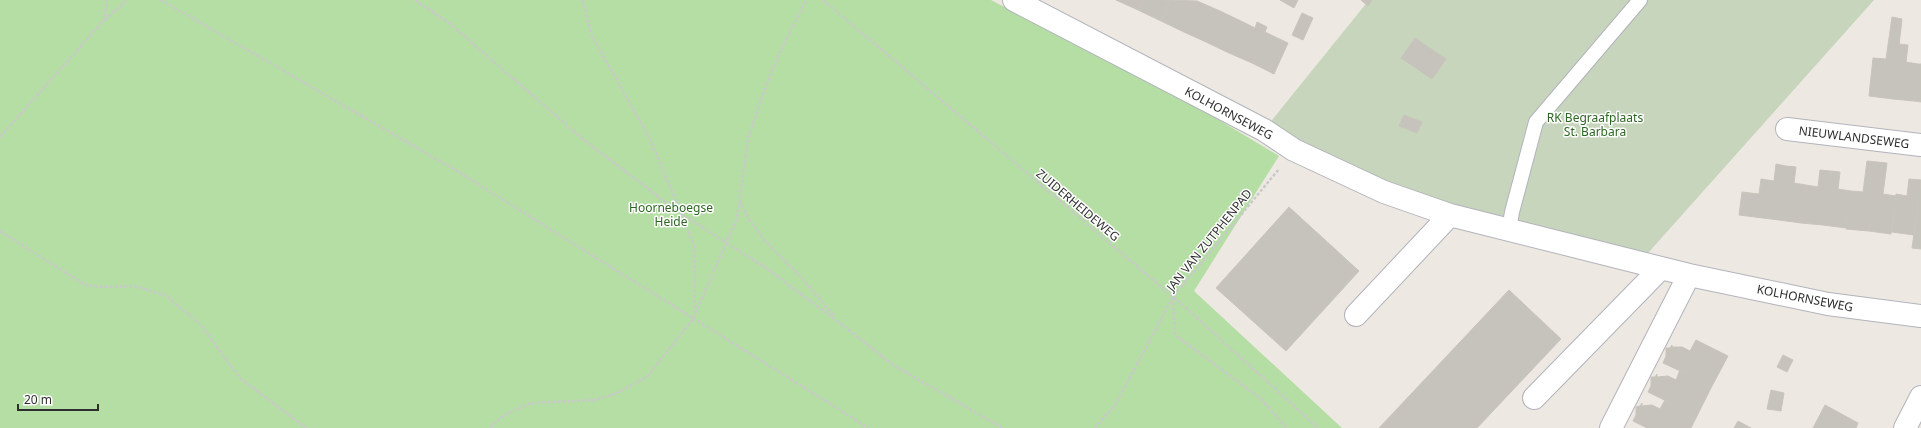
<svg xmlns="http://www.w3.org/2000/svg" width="1921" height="428" viewBox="0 0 1921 428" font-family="'Noto Sans',sans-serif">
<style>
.green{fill:#b5dea4}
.cemetery{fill:#c6d5bb}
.building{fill:#c6c3bd;stroke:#c9c5bb}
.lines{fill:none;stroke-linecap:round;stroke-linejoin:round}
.lane-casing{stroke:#b2b3bc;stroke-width:16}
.street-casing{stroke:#b2b3bc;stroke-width:24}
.path{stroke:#c9c9c9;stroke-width:2.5;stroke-dasharray:3 2;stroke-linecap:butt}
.lane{stroke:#fff;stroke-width:14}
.street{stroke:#fff;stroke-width:22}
.labels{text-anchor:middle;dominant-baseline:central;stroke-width:3;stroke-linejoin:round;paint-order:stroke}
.street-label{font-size:12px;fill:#2e2e2e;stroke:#fff}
.park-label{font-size:12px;fill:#2d6523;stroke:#fff}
</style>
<rect width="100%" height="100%" fill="#ede9e2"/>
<!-- green -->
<path class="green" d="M0,0H991L1199,108L1279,156L1194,291L1342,428H0Z"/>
<!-- cemetery -->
<path class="cemetery" d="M1369,0H1874L1640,262L1384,192L1264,130Z"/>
<!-- building -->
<path class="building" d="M1116,0H1143L1138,10Z
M1143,0H1170L1161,21L1138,10Z
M1170,0L1197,1L1184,32L1161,21Z
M1280,0H1298L1294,8Z
M1361,0H1372L1368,6Z
M1197,1L1220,11L1206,42L1184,32Z
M1220,11L1243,22L1229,53L1206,42Z
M1302,13L1313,18L1303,40L1292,35Z
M1892,17L1902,19L1893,99L1869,96L1873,58L1886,59Z
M1243,22L1255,28L1257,22L1267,27L1252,63L1229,53Z
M1265,32L1288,43L1274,74L1252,63Z
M1415,38L1446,59L1432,79L1401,58Z
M1899,44L1908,45L1906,62L1918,64L1914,101L1893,99Z
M1918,64H1921V102L1914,101Z
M1404,115L1422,122L1417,133L1399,126Z
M1867,161L1877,162L1869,231L1846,229L1851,191L1863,192Z
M1877,162L1887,163L1883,194L1896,196L1891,234L1869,231Z
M1776,164L1786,166L1779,220L1739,215L1742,192L1759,194L1761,179L1774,181Z
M1786,166L1796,167L1794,183L1806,185L1801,223L1779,220Z
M1820,170L1830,171L1823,225L1801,223L1806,185L1818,187Z
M1830,171L1840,172L1838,189L1851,191L1846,228L1823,225Z
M1909,179L1921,180L1914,235L1892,232L1896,194L1907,196Z
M1921,180V249L1912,248Z
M1289,207L1359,271L1286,351L1216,288Z
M1509,290L1561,339L1559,341L1477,428H1379Z
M1696,340L1728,356L1712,386L1663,363L1666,356V348H1670L1672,345V347H1682L1690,351Z
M1783,355L1793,360L1787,372L1777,367Z
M1680,370L1712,386L1697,416L1648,392L1651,386V377H1655L1657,374V377L1668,376L1676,380Z
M1771,390L1784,393L1781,411L1767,409Z
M1665,400L1697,416L1691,428H1647L1633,421L1636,415V407L1640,406L1642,403V406L1652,405L1660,409Z
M1825,405L1858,423L1856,428H1813Z
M1738,421L1751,428H1734Z"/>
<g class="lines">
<!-- lane casing -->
<g class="lane-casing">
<path id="lane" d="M1509,230L1512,212L1536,122L1640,0"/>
</g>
<!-- street casing -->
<g class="street-casing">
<path id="street" d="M1014,0L1264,130L1294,150L1384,192L1450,215L1689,275L1828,304L1921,316
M1787,129L1921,145
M1356,315L1450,215
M1534,398L1661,268
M1611,428L1689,275
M1905,428L1921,397"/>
</g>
<!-- path -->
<path class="path" d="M161,0L457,171L869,428
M415,0L449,23L584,140L680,213L766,268L836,320L893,365L1003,428
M583,0L591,34L651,141L694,245L695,312
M823,0L1184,306L1318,428
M105,20L127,0
M0,137L104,20L107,0
M740,201L750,221L765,241L799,275L834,316
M0,231L85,285L104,287L134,286L165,295L200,324L240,378L306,428
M1173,297L1175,335L1260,398L1287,428
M490,428L504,415L531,403L594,400L615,394L647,377L693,319L737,218L748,139L763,94L778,56L806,0
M1095,428L1115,405L1173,297L1279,169"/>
<!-- lane -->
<use href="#lane" class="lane"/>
<!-- street -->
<use href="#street" class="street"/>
</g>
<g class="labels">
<!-- street labels -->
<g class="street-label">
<text transform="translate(1229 113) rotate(28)">KOLHORNSEWEG</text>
<text transform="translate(1854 137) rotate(7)">NIEUWLANDSEWEG</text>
<text transform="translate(1078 205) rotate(40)">ZUIDERHEIDEWEG</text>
<text transform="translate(1209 240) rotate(-51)">JAN VAN ZUTPHENPAD</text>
<text transform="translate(1805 298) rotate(11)">KOLHORNSEWEG</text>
</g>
<!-- park labels -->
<g class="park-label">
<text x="1595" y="117">RK Begraafplaats<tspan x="1595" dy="14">St. Barbara</tspan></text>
<text x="671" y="207">Hoorneboegse<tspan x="671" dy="14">Heide</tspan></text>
</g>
</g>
<!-- scale -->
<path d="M18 404v6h80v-6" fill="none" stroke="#2e2e2e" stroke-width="2"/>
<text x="24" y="404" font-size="12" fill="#2e2e2e" stroke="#ffffff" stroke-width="3" paint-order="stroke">20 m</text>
</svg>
